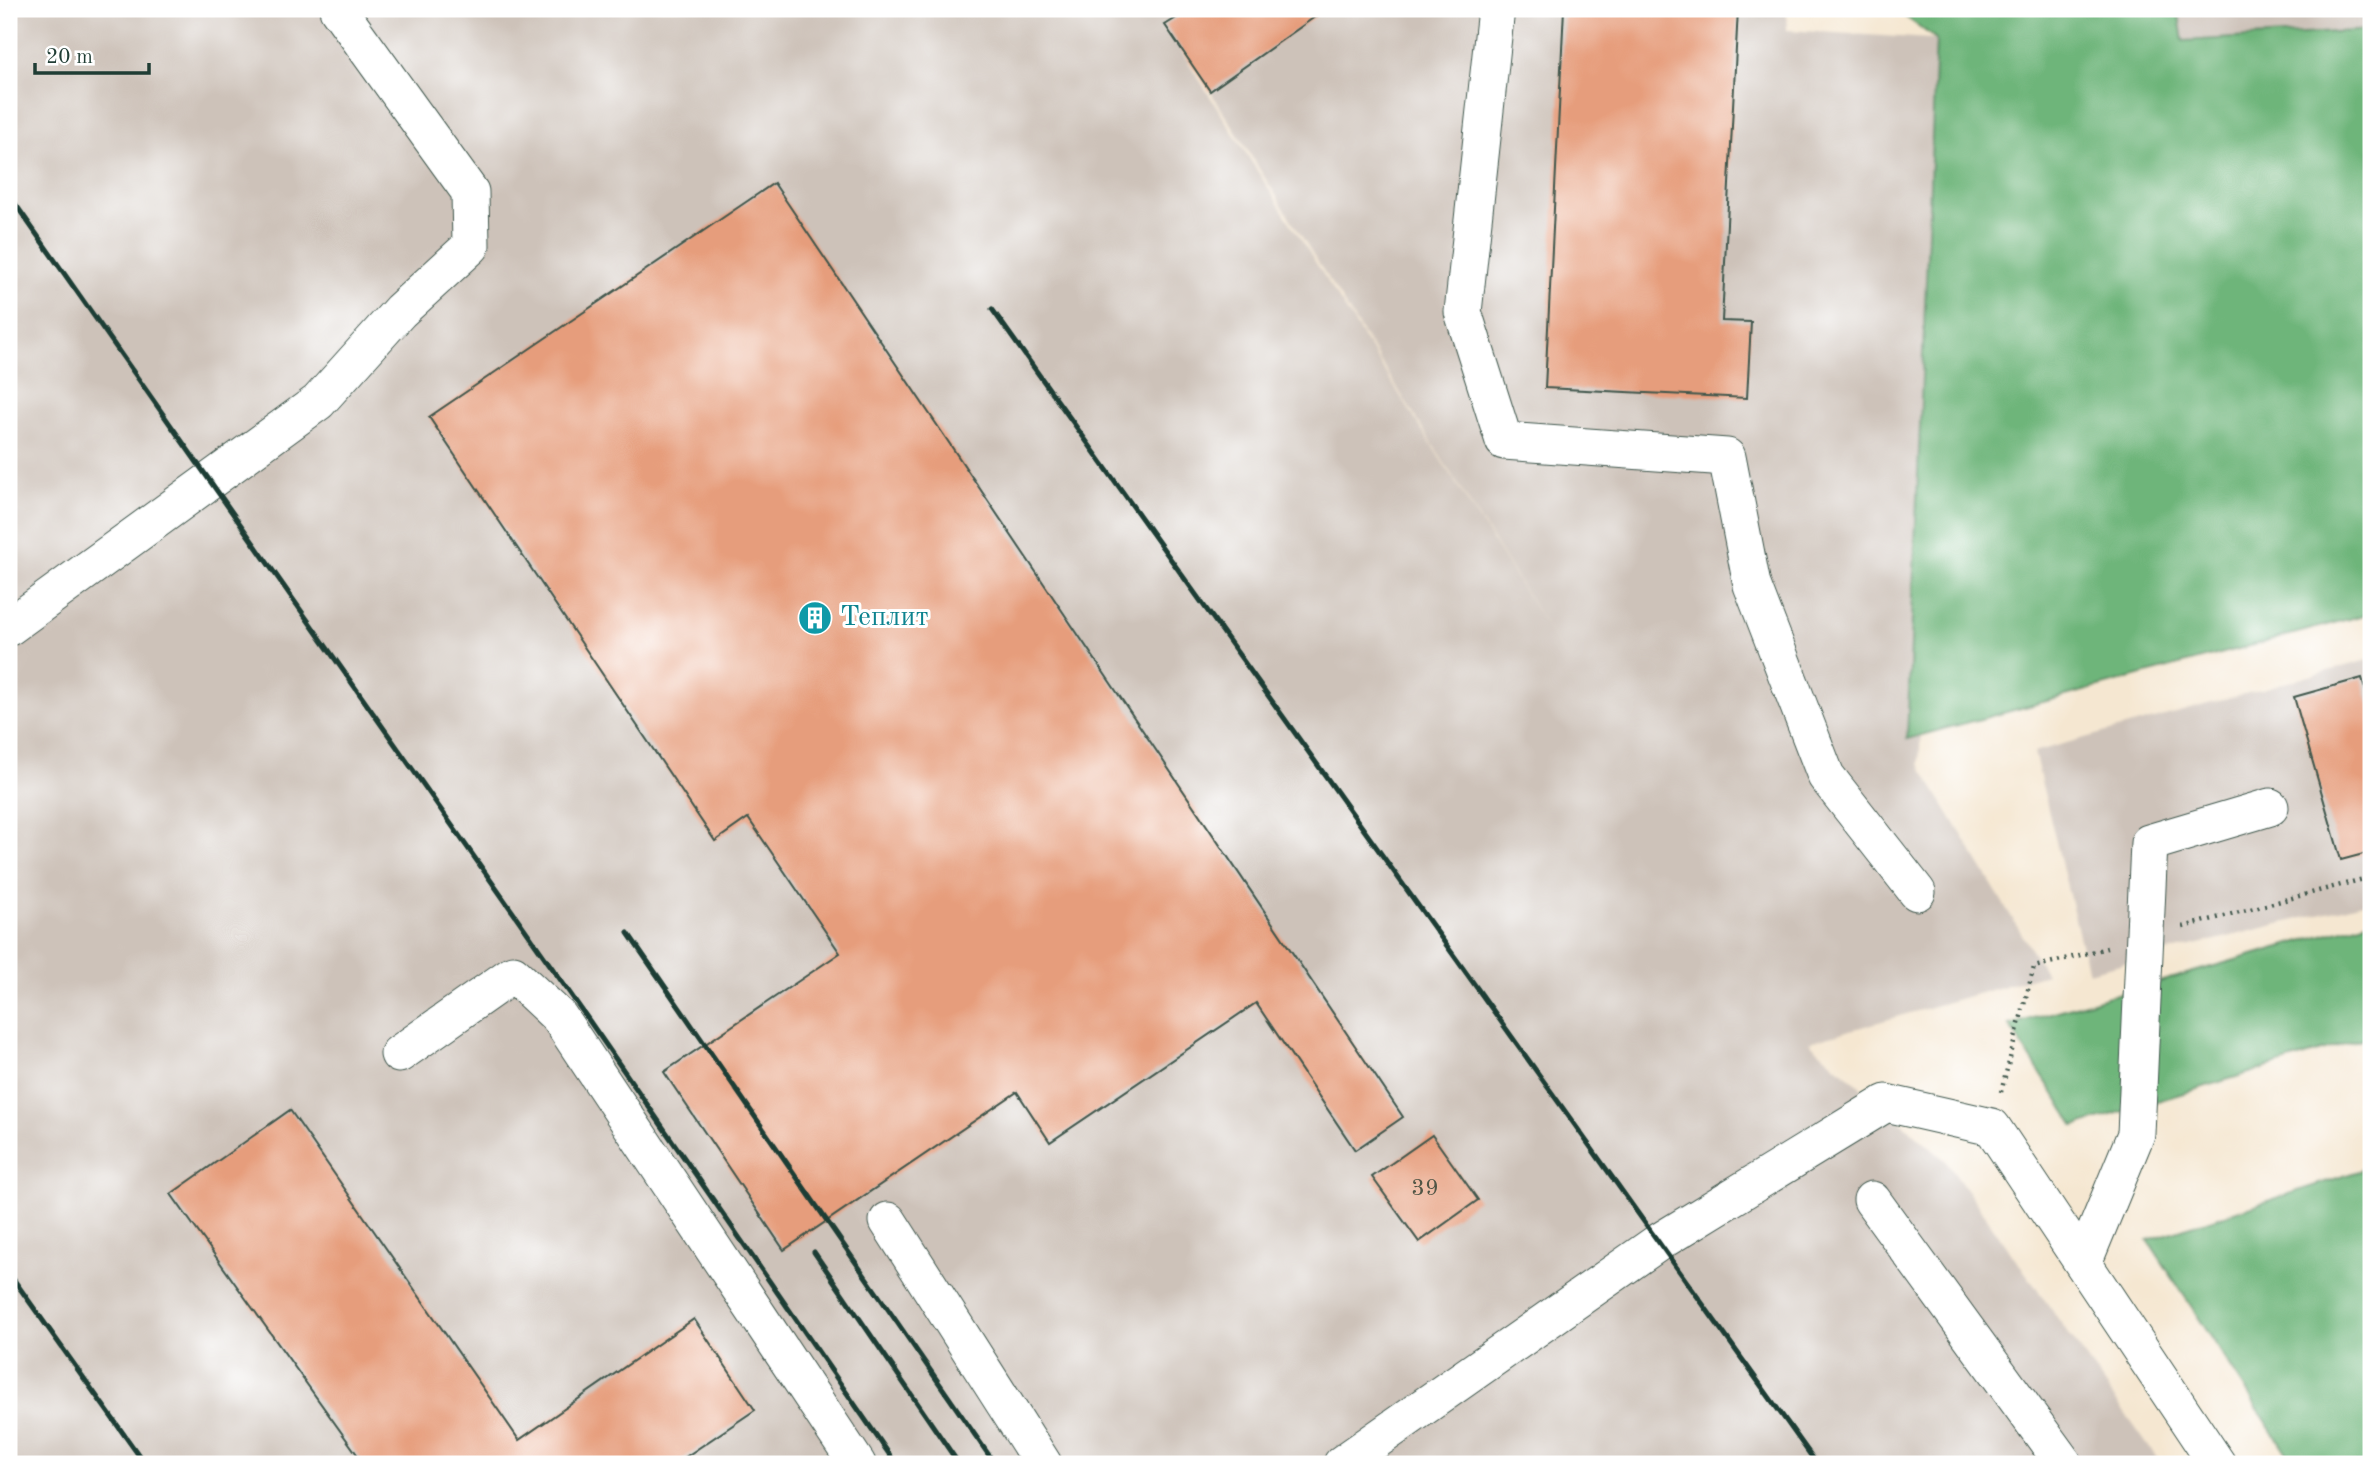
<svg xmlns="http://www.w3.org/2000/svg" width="2380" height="1473" viewBox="0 0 2380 1473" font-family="'Old Standard TT',serif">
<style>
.industrial{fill:#cdc2b9;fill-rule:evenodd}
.forest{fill:#6eb57a;stroke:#467957;stroke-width:2}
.building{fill:#e69d7c}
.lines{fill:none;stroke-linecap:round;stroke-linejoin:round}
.minor-casing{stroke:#3f564c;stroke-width:39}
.path{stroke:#3f564c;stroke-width:4.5;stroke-dasharray:2 5;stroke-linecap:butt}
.minor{stroke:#fff;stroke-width:37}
.rail{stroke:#1f3d34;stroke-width:5}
.labels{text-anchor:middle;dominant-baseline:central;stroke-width:6;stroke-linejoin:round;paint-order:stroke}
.number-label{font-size:24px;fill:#515546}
.culture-label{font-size:28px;fill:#0d838f;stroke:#fff;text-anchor:start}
</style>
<rect width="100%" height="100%" fill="#fff"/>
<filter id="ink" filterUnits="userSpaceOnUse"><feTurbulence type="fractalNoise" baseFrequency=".0143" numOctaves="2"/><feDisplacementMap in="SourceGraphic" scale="14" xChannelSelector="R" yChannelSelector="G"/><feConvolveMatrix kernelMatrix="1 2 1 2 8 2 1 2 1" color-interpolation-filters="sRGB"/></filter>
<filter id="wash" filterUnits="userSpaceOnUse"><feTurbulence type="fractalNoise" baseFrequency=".00686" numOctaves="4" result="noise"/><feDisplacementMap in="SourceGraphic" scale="28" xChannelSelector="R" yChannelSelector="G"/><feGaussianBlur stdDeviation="1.57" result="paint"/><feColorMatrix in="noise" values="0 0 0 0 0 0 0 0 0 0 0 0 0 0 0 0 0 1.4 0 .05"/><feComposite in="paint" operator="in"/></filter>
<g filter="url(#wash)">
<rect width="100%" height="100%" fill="#f5e7d1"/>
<!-- industrial -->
<path class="industrial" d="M9,9H1787V30L1963,41L1919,764L2046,974L1809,1042L1947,1162L2161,1464H9ZM1183,51L1210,91L1572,666L1182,52Z
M2178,9H2371V30L2183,41Z
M2371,659V901L2088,972L2034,752Z"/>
<!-- forest -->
<path class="forest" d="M1895,9H2178L2183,41L2371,30V613L1907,739L1936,39Z
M2371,921V1036L2075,1126L2009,1025Z
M2371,1167V1464H2294L2148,1240Z"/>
<g id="blocks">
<!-- building -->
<path class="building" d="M1191,9H1326L1210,91L1165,25Z
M1564,9H1738L1722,321L1751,322L1747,398L1545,388Z
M774,183L1403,1117L1355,1150L1256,1003L1050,1142L1017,1092L784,1250L664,1072L840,953L748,818L715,841L429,417Z
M2362,678L2371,709V852L2341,860L2294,697Z
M290,1110L519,1440L694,1319L755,1410L675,1464H364L171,1194Z
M1432,1135L1478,1200L1419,1242L1372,1177Z"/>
</g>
</g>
<g filter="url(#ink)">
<use href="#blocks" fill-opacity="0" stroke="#3f564c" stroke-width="2"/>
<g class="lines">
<!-- minor casing -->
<g class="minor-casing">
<path id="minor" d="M1496,9L1463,312L1504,441L1727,457L1752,585L1826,776L1917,892
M9,627L318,402L400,311L471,246L470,192L338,9
M399,1054L513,974L559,1017L857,1464
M1872,1200L2064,1464
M888,1221L1043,1464
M2083,1263L2136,1134L2149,843L2270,807
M1342,1464L1659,1242L1886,1103L1992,1127L2217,1464"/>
</g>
<!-- path -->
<path class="path" d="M2183,927L2371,877
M2001,1092L2034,967L2107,948"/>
<!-- minor -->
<use href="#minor" class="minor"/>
<!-- rail -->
<path class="rail" d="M9,195L588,1019L896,1464
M992,309L1817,1464
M628,933L995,1464
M814,1252L959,1464
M9,1273L145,1464"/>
</g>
</g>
<!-- icons -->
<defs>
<g id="building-disc" transform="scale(1.75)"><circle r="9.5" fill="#0f9aa8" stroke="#fff"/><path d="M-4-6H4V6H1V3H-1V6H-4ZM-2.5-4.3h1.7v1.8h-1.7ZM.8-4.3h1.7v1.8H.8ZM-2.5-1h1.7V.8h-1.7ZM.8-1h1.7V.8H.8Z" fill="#fff"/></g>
</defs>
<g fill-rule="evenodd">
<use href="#building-disc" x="815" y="618"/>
</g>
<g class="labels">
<!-- number labels -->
<g class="number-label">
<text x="1425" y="1189">39</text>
</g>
<!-- culture labels -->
<g class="culture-label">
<text x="840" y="618">Теплит</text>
</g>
</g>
<!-- margin -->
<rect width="2380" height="1473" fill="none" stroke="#fff" stroke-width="35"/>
<!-- scale -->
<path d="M35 63v10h114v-10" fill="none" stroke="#1f3d34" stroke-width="3.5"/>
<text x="46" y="63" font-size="21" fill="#1f3d34" stroke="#ffffff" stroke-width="5" paint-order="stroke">20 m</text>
</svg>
